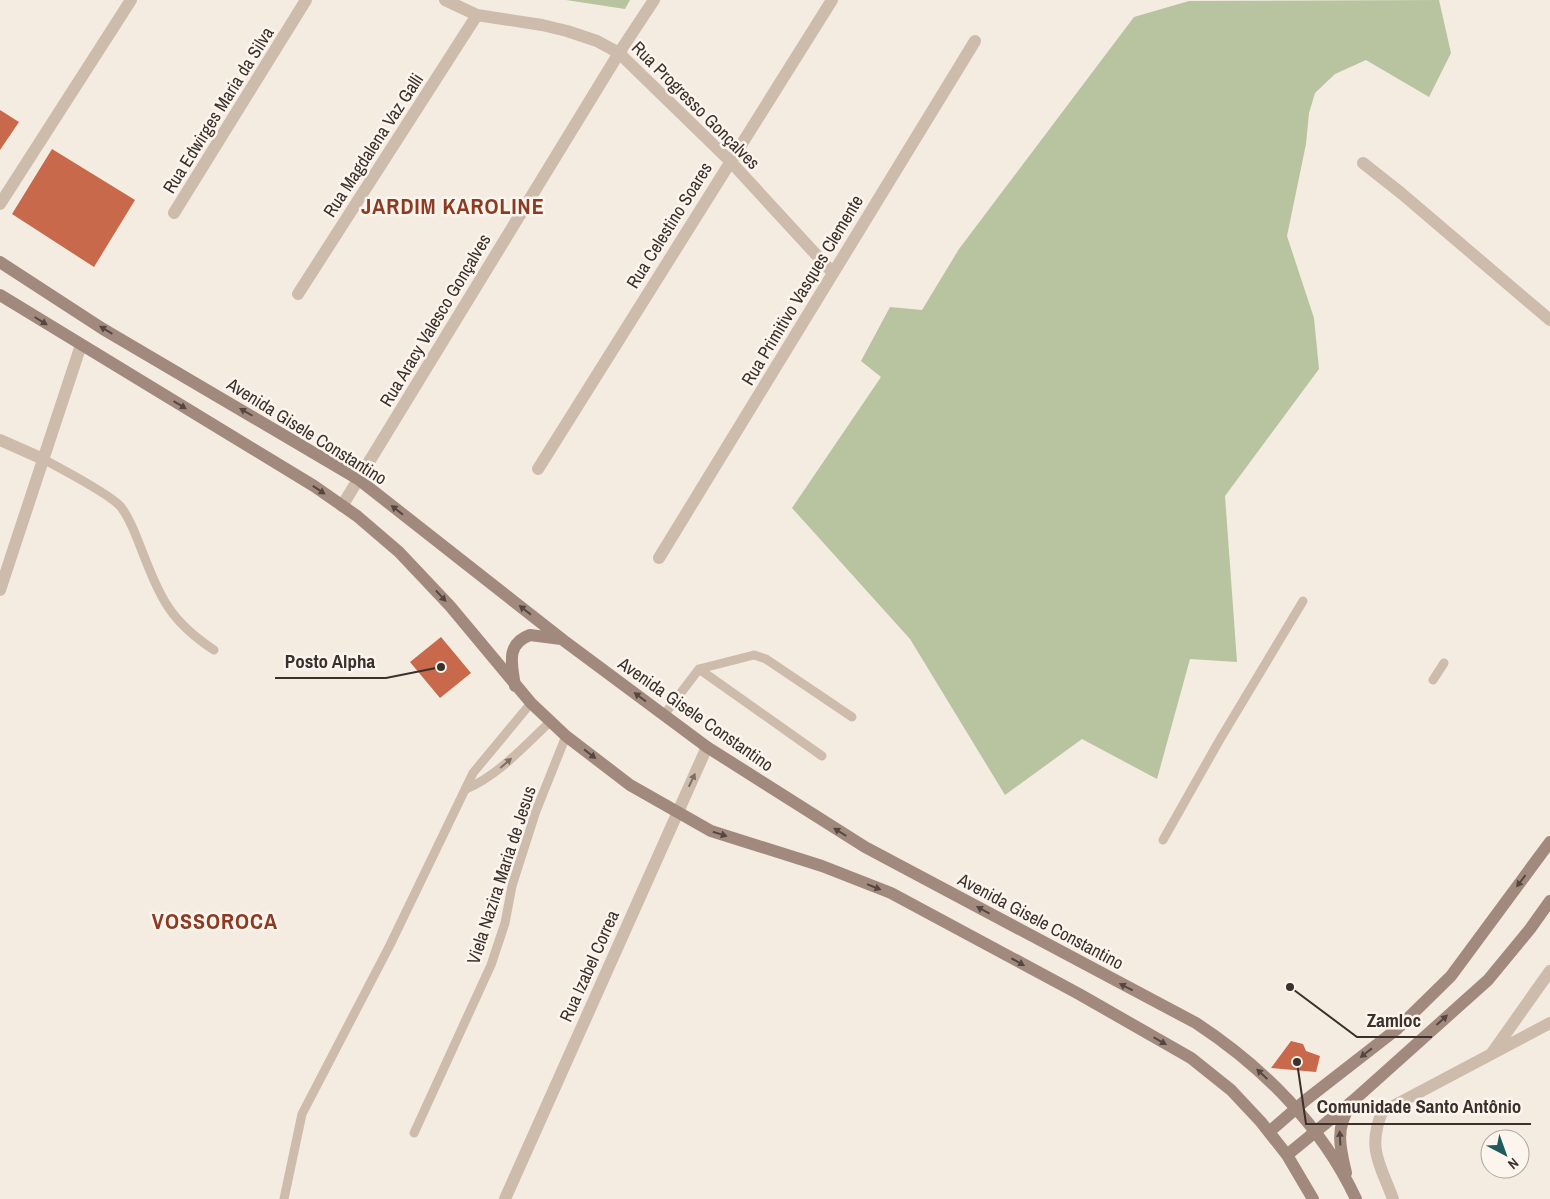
<svg xmlns="http://www.w3.org/2000/svg" width="1550" height="1199" viewBox="0 0 1550 1199" font-family="'Archivo Narrow',sans-serif">
<style>
.green{fill:#b8c4a0}
.building{fill:#c8694b}
.lines{fill:none;stroke-linecap:round;stroke-linejoin:round}
.lane{stroke:#cdbbac;stroke-width:9}
.street{stroke:#cdbbac;stroke-width:12}
.secondary{stroke:#a18a7d;stroke-width:12}
.oneway{fill:#544640}
.oneway2{fill:#7d6f65}
.labels{text-anchor:middle;dominant-baseline:central;stroke-width:5;stroke-linejoin:round;paint-order:stroke}
.street-label{font-size:18px;fill:#3b302b;stroke:#fbf5ee}
.district-label{font-size:22px;font-weight:bold;letter-spacing:1px;fill:#8c3b22;stroke:#fbf5ee}
.leader{fill:none;stroke:#3b302b;stroke-width:2}
.callout-dot{fill:#3b302b;stroke:#fbf5ee;stroke-width:2}
.callout-label{font-size:19px;text-anchor:middle;font-weight:bold;fill:#3b302b;stroke:#fbf5ee;stroke-width:5;stroke-linejoin:round;paint-order:stroke}
</style>
<rect width="100%" height="100%" fill="#f4ebe1"/>
<!-- green -->
<path class="green" d="M566,0H630L625,9Z
M1439,0L1451,53L1429,97L1366,60L1335,74L1315,93L1309,113L1306,144L1287,236L1314,318L1319,369L1225,496L1237,662L1190,659L1157,779L1082,739L1005,795L910,639L792,508L881,377L861,361L890,307L922,310L959,249L1134,17L1189,1Z"/>
<!-- building -->
<path class="building" d="M0,110L19,122L0,150Z
M52,149L135,200L94,267L12,214Z
M441,637L471,673L440,698L410,662Z
M1291,1041L1303,1044L1306,1051L1320,1056L1316,1072L1271,1068Z"/>
<g class="lines">
<!-- lane -->
<path class="lane" d="M43,459C60,468 111,495 121,507C131,520 136,536 142,551C161,599 170,621 214,650
M699,669L822,756
M1433,680L1444,663
M664,715L699,669L754,655L766,659L852,717
M466,789C499,775 524,746 551,721
M1163,840L1219,741L1303,601
M414,1133L491,965L505,923L512,886L536,811L566,736
M284,1199L302,1114L390,945L473,773L531,703"/>
<!-- street -->
<path class="street" d="M445,0L477,15L542,25L567,31L597,41L619,53L730,161L833,273
M1363,163L1401,193L1550,320
M0,204L131,0
M174,213L306,0
M298,294L477,15
M0,440L43,459
M538,469L832,0
M342,506L619,53L654,0
M659,558L975,41
M0,590L81,345
M1492,1053L1550,971
M505,1199L707,747
M1393,1199C1380,1164 1367,1149 1382,1112L1550,1023"/>
<!-- secondary -->
<path class="secondary" d="M0,262L103,329L358,479L563,640L707,747L865,847L1196,1023C1263,1067 1322,1126 1356,1199
M0,295L314,486L357,516L399,552L450,606L531,703L566,736L630,785L711,831L822,866L891,893L1079,994L1191,1058L1231,1090L1261,1122L1287,1155L1313,1199
M515,686C512,665 505,644 530,635L561,639
M1269,1132L1307,1099L1397,1029L1451,976L1550,842
M1287,1155L1354,1100L1488,980L1530,929L1550,901
M1346,1173C1340,1148 1335,1128 1350,1106"/>
</g>
<!-- one-way arrows -->
<defs><path id="oneway-solid" d="M-6-.8H1V-3.2L6.5 0L1 3.2V.8H-6Z" transform="scale(1.25)"/></defs>
<g class="oneway">
<use href="#oneway-solid" transform="translate(41 321) rotate(32)"/>
<use href="#oneway-solid" transform="translate(106 330) rotate(-149)"/>
<use href="#oneway-solid" transform="translate(180 405) rotate(31)"/>
<use href="#oneway-solid" transform="translate(246 412) rotate(-150)"/>
<use href="#oneway-solid" transform="translate(319 490) rotate(34)"/>
<use href="#oneway-solid" transform="translate(397 510) rotate(-142)"/>
<use href="#oneway-solid" transform="translate(441 596) rotate(47)"/>
<use href="#oneway-solid" transform="translate(525 610) rotate(-142)"/>
<use href="#oneway-solid" transform="translate(640 697) rotate(-143)"/>
<use href="#oneway-solid" transform="translate(590 754) rotate(38)"/>
<use href="#oneway-solid" transform="translate(840 832) rotate(-148)"/>
<use href="#oneway-solid" transform="translate(720 834) rotate(17)"/>
<use href="#oneway-solid" transform="translate(1521 881) rotate(127)"/>
<use href="#oneway-solid" transform="translate(874 887) rotate(22)"/>
<use href="#oneway-solid" transform="translate(983 910) rotate(-151)"/>
<use href="#oneway-solid" transform="translate(1018 962) rotate(29)"/>
<use href="#oneway-solid" transform="translate(1126 987) rotate(-153)"/>
<use href="#oneway-solid" transform="translate(1442 1020) rotate(-42)"/>
<use href="#oneway-solid" transform="translate(1160 1041) rotate(30)"/>
<use href="#oneway-solid" transform="translate(1366 1053) rotate(142)"/>
<use href="#oneway-solid" transform="translate(1262 1074) rotate(-137)"/>
<use href="#oneway-solid" transform="translate(1340 1138) rotate(-93)"/>
</g>
<g class="oneway2">
<use href="#oneway-solid" transform="translate(506 763) rotate(-41)"/>
<use href="#oneway-solid" transform="translate(692 780) rotate(-65)"/>
</g>
<g class="labels">
<!-- street labels -->
<g class="street-label">
<text transform="translate(696 105) rotate(45)">Rua Progresso Gonçalves</text>
<text transform="translate(218 110) rotate(-58)">Rua Edwirges Maria da Silva</text>
<text transform="translate(373 145) rotate(-57)">Rua Magdalena Vaz Galli</text>
<text transform="translate(669 225) rotate(-58)">Rua Celestino Soares</text>
<text transform="translate(802 290) rotate(-59)">Rua Primitivo Vasques Clemente</text>
<text transform="translate(435 320) rotate(-59)">Rua Aracy Valesco Gonçalves</text>
<text transform="translate(307 431) rotate(32)">Avenida Gisele Constantino</text>
<text transform="translate(696 714) rotate(35)">Avenida Gisele Constantino</text>
<text transform="translate(501 875) rotate(-72)">Viela Nazira Maria de Jesus</text>
<text transform="translate(1041 921) rotate(28)">Avenida Gisele Constantino</text>
<text transform="translate(589 966) rotate(-66)">Rua Izabel Correa</text>
</g>
<!-- district labels -->
<g class="district-label">
<text x="453" y="206">JARDIM KAROLINE</text>
<text x="215" y="921">VOSSOROCA</text>
</g>
</g>
<!-- callouts -->
<path class="leader" d="M441 667L386 678H275M1290 987L1357 1037H1432M1297 1062L1306 1124H1531"/>
<g class="callout-dot">
<circle cx="441" cy="667" r="5"/>
<circle cx="1290" cy="987" r="5"/>
<circle cx="1297" cy="1062" r="5"/>
</g>
<g class="callout-label">
<text x="330" y="668">Posto Alpha</text>
<text x="1394" y="1027">Zamloc</text>
<text x="1419" y="1113">Comunidade Santo Antônio</text>
</g>
<!-- north arrow -->
<g transform="translate(1505 1154) rotate(139)"><circle r="24" fill="#fbf5ee" stroke="#aea6a0"/>
<path d="M0-4L9 19L0 12L-9 19Z" fill="#1f5a5e"/>
<text y="-8" font-size="14" font-weight="bold" text-anchor="middle" fill="#3b302b">N</text>
</g>
</svg>
